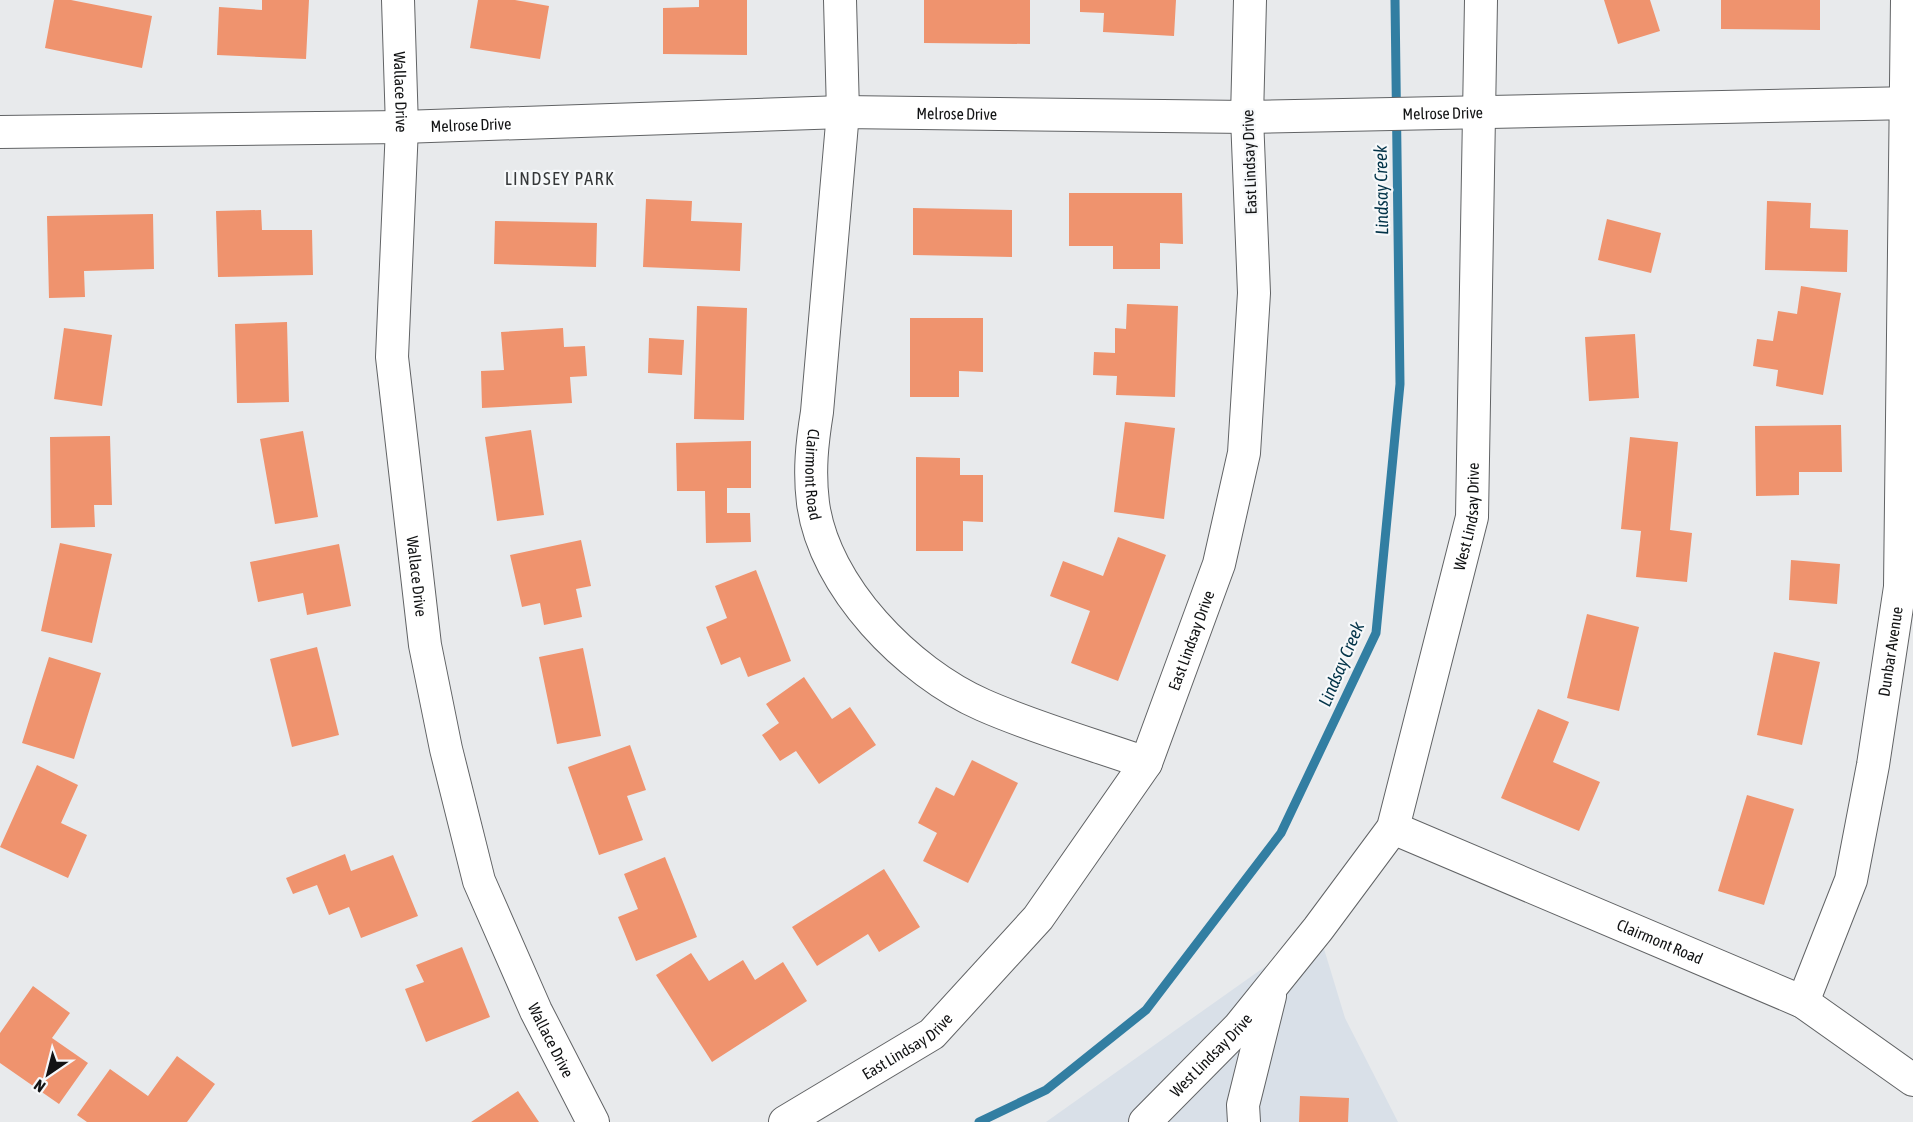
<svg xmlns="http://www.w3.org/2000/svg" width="1913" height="1122" viewBox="0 0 1913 1122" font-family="'Asap Condensed',sans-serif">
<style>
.built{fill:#d9e0e8}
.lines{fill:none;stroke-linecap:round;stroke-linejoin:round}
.stream{stroke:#327ea2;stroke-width:9}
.building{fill:#ef936e}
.street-casing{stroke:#616365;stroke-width:34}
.street{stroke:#fff;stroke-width:32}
.labels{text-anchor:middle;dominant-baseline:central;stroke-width:4.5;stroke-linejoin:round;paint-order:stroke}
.street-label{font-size:16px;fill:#121314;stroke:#f6f8fa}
.neighbourhood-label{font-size:18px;letter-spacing:1.5px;fill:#363839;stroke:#f6f8fa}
.water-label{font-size:18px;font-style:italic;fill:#023348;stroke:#f6f8fa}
</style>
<rect width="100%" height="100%" fill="#e8eaec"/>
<!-- built -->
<path class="built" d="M1318,929L1345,1018L1398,1122H1046Z"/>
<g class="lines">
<!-- stream -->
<path class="stream" d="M979,1122L1046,1090L1146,1010L1281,833L1376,633L1400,384L1395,0"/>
</g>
<!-- building -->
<path class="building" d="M54,0H71L152,16L142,68L45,48Z
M262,0H309L306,59L217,55L219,7L262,10Z
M478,0H515L549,6L540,59L470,48Z
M699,0H747V55L663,54V8L699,7Z
M924,0H1030V44L924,43Z
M1080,0H1176L1174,36L1103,32L1104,13L1080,12Z
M1604,0H1650L1660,31L1618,44Z
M1721,0H1820V30L1721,29Z
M1069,193H1182L1183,244L1160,243V269H1113V246H1069Z
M646,199L692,201L691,221L742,223L740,271L643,267Z
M1767,201L1811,203L1810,228L1848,230L1847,272L1765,270Z
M913,208L1012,210V257L913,255Z
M261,210L262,230H312L313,275L218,277L216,211Z
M153,214L154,269L84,271L85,297L49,298L47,216Z
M1607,219L1661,233L1651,273L1598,260Z
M495,221L597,223L596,267L494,264Z
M1801,286L1841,293L1823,395L1776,386L1778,370L1753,366L1757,339L1773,341L1778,311L1797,314Z
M1127,304L1178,306L1175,397L1116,395L1117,376L1093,375L1094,352L1115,353V328L1126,329Z
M697,306L747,308L744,420L694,419Z
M910,318H983V372L959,371V397H910Z
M287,322L289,402L237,403L235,324Z
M64,328L112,335L102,406L54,399Z
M563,328L564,347L585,346L587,376L570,377L572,403L482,408L481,371L504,370L501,332Z
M1635,334L1639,398L1589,401L1585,337Z
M649,338L684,340L682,375L648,373Z
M1125,422L1175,428L1164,519L1114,512Z
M1841,425L1842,472H1799V495L1756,496L1755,426Z
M531,430L544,515L497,521L485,437Z
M303,431L318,517L275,524L260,439Z
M110,436L112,505H94L95,527L51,528L50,437Z
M1630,437L1678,442L1670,530L1692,533L1687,582L1636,577L1641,531L1621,529Z
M751,441V488H727V513H750L751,542L706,543L705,491H677L676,443Z
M916,457L960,458V475H983V522L963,521V551H916Z
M1118,537L1166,555L1118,681L1071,663L1090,611L1050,596L1063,561L1103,576Z
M581,540L591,586L576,589L582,617L544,625L540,603L522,607L510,555Z
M60,543L112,554L92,643L41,631Z
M339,544L351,606L307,615L303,593L258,602L250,562Z
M1791,560L1840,564L1837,604L1789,600Z
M756,570L791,661L748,677L740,657L721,665L706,627L727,618L715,586Z
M1587,614L1639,627L1619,711L1567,698Z
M317,647L339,735L292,747L270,659Z
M583,648L601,736L557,744L539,657Z
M1774,652L1820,662L1802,745L1757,735Z
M49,657L101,673L74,759L22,743Z
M804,677L832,719L850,707L876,745L819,784L796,751L780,761L762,735L779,723L766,704Z
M1538,709L1569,722L1553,762L1600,782L1579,831L1501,798Z
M630,745L646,790L627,796L643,840L599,855L568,767Z
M972,760L1018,783L968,883L923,861L937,833L918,823L936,787L954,796Z
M37,765L78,785L61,823L87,835L68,878L0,847Z
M1747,795L1794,809L1764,905L1718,891Z
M345,854L351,871L393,855L418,916L361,938L349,907L329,915L317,885L293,894L286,878Z
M665,857L697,937L636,961L618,917L638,909L624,874Z
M884,869L920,927L879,952L868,934L817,966L792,927Z
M462,947L490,1017L426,1042L405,989L424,982L416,965Z
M691,953L709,981L743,960L755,980L783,962L807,1001L712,1062L656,975Z
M33,986L70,1013L52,1038L88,1063L59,1104L0,1063V1033Z
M177,1056L215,1084L187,1122H87L77,1115L110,1069L148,1096Z
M518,1091L539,1122H471Z
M1300,1096L1349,1098L1348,1122H1299Z"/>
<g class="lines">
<!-- street casing -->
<g class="street-casing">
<g id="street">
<path id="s1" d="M398,0L402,127L392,357L425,645L446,749L479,881L536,1011L593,1122"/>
<path id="s2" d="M840,0L843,112L817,412C812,443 809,471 813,503C824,587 908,672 983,705C1035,728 1092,744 1146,763"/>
<path id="s3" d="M0,132L402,127L843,112L1247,117L1913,103"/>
<path id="s4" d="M1393,828L1803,1002L1913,1080"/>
<path id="s5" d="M1803,1002L1851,880L1873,765L1900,587L1907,0"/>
<path id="s6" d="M785,1122L932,1034L1038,918L1146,763L1219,564L1244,453L1254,293L1247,117L1250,0"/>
<path id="s7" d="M1145,1122L1239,1027L1318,929L1393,828L1472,517L1481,0"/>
<path d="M1244,1122L1243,1105L1270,996"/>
</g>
</g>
<!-- street -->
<use href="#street" class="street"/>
</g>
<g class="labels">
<!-- street labels -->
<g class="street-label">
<text stroke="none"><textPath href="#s1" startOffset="92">Wallace Drive</textPath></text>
<text stroke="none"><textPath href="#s3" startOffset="1443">Melrose Drive</textPath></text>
<text stroke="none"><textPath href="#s3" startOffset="957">Melrose Drive</textPath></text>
<text stroke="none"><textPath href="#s3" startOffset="471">Melrose Drive</textPath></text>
<text transform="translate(1249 162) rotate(-92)">East Lindsay Drive</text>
<text stroke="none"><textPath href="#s2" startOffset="476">Clairmont Road</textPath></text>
<text stroke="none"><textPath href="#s7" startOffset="706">West Lindsay Drive</textPath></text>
<text stroke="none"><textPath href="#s1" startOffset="578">Wallace Drive</textPath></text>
<text stroke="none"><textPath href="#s6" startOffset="648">East Lindsay Drive</textPath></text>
<text stroke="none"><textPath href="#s5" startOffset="363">Dunbar Avenue</textPath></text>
<text stroke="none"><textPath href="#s4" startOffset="290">Clairmont Road</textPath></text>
<text stroke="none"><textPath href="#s1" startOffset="1064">Wallace Drive</textPath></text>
<text stroke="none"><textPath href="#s6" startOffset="144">East Lindsay Drive</textPath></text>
<text stroke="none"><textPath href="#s7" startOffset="94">West Lindsay Drive</textPath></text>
</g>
<!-- neighbourhood labels -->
<g class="neighbourhood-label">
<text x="560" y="178">LINDSEY PARK</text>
</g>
<!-- water labels -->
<g class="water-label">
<text transform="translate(1381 190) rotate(-91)">Lindsay Creek</text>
<text transform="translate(1341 664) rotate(-67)">Lindsay Creek</text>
</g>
</g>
<!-- north arrow -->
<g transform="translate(48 1074) rotate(215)" stroke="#f6f8fa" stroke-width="4.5" paint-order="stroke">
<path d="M0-4.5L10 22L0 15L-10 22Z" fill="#121314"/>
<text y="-9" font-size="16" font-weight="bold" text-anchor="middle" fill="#121314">N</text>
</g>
</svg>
